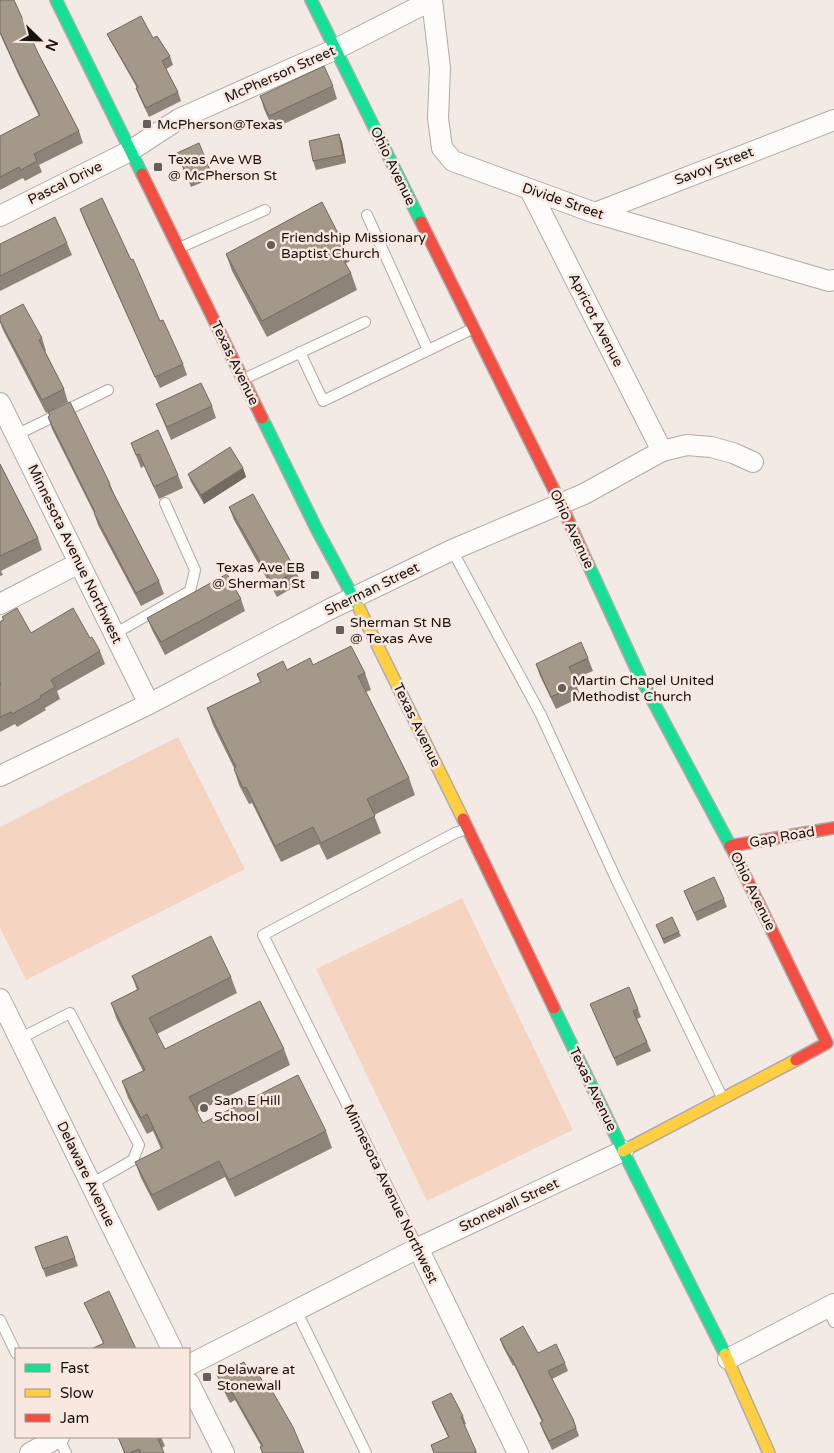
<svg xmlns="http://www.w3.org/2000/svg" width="834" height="1453" viewBox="0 0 834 1453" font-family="'Varela Round',sans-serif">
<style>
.green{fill:#f5d5c2}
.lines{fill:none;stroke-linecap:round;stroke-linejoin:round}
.lane-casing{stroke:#b1aaa6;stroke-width:12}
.street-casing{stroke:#b1aaa6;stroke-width:22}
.fast-casing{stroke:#b1aaa6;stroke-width:14}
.slow-casing{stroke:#b1aaa6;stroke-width:14}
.jam-casing{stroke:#b1aaa6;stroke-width:14}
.lane{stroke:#fdfcfb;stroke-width:10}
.street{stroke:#fdfcfb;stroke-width:20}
.fast{stroke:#16e098;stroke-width:11}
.slow{stroke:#ffcf43;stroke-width:11}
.jam{stroke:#f24e42;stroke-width:11}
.wall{fill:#8d8378}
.shaded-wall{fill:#736a61}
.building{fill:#a4988b;stroke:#736a61}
.poi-dot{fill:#655e5b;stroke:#f9e8df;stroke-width:2}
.labels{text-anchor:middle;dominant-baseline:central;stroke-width:5;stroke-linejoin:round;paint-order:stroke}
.street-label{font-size:14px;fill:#191310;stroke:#f9e8df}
.poi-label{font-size:14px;fill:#191310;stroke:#f9e8df;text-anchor:start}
</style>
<rect width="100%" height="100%" fill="#f3eae5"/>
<!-- green -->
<path class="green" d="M178,737L245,869L26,980L0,928V827Z
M462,898L573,1130L427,1201L316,969Z"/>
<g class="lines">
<!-- lane casing -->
<g class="lane-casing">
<path id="lane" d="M367,215L428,350
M179,248L265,210
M300,352L323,401L472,329
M244,379L365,322
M16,435L108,390
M452,550L541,715L617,881L722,1097
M114,634L190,591L195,570L165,503
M19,1039L70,1013L139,1145L133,1160L91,1184
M418,1248L263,935L455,833L467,829
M827,1307L834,1322
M296,1310L366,1453
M0,1320L16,1353
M58,1437L66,1453"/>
</g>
<!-- street casing -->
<g class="street-casing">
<path id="street" d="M432,0L440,68L438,118L442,148L453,161L595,213L829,281L834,280
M530,190L662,451
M595,213L834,120
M0,216L130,151L179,119L336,49L432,0
M0,403L149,704
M0,604L79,563
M0,776L149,704L330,609L452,550L584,494L662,451L687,445L711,447L733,453L753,462
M0,999L172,1349
M418,1248L518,1453
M728,1359L834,1304
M189,1365L418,1248L623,1151
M189,1383L224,1453
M30,1453L59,1437"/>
</g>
<!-- fast casing -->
<g class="fast-casing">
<path id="fast" d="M56,0L142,174
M311,0L421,222
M262,418L316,528L359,608
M588,564L640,677L732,849
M554,1008L623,1151L725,1354"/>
</g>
<!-- slow casing -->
<g class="slow-casing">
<path id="slow" d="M359,608L463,819
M623,1151L796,1060
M725,1354L769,1453"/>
</g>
<!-- jam casing -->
<g class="jam-casing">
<path id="jam" d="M142,174L262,418
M421,222L561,504L588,564
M463,819L554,1008
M730,846L834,828
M732,849L827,1043L796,1060"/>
</g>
<!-- lane -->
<use href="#lane" class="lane"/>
<!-- street -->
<use href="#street" class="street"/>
<!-- fast -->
<use href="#fast" class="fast"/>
<!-- slow -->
<use href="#slow" class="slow"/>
<!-- jam -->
<use href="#jam" class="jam"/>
</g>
<!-- wall -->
<path class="wall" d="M0,0L38,53L79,131L83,143L39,165L42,172L25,181L23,178L0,190V136L39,116L19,76L0,34Z
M107,34L153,38L170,56L173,65L166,69L178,92L181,101L149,117L139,96L136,88H137L111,42Z
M333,86L337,99L273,129L264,109L260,96Z
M339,134L342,142L346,163L316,170L313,161Z
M177,153L210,170L213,178L191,187Z
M80,209L160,321L183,364L187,375L160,388L84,220Z
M67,243L72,255L0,291V244Z
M344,245L350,261L345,264L351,273L357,290L267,337L232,271L226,254Z
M0,316L42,338L46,351L45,352L64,389L68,402L46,413L3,330L0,322Z
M156,404L212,406L216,418L171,440Z
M48,412L110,484L115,496L159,581L164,594L141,606L98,525L94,513L52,429L48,417L49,416Z
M131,443L178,475L183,488L159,499L144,466L141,468Z
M0,464L38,538L42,550L1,571L3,575L0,576Z
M243,468L246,477L204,504L191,482L188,474Z
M229,507L296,571L301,583L277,597L234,520Z
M241,599L245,611L165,655L152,630L147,618Z
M2,617L31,633L90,638L100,651L105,664L57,691L60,699L45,708L46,710L17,727L15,724L0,732V622L3,620Z
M588,658L593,671L574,679L581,697L556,709L540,676L536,664Z
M313,665L365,673L371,690L366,692L409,778L415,795L374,815L381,833L327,860L319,844L281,862L252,803L249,804L239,785L234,769V768L213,725L207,708L260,682L257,674Z
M684,891L724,899L727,907L697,921Z
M656,925L679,932L681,936L664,944Z
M132,976L231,977L237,993L157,1034L165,1049H284L290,1065L197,1112L203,1123L326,1131L332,1148L235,1197L225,1177L158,1211L141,1178L135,1162L161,1149L153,1131L147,1134L128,1098L122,1081L143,1071L117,1020L111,1003L137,990Z
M590,1004L638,1009L641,1017L637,1019L651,1051L617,1066Z
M67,1236L78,1266L46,1277L35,1247Z
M84,1303L136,1349L103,1343L88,1311Z
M500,1339L565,1363L568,1371L552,1379L573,1419L579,1436L552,1450L543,1431L540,1423L542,1422L514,1365L513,1366L503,1347Z
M248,1370L267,1391L304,1453H262L260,1447L261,1446L235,1400L230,1403L220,1383L217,1375Z
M432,1402L463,1416L466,1424L464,1425L477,1453H434L431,1445L448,1437L435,1410Z
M118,1437H161L165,1446L162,1448L164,1453H124Z"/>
<!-- shaded-wall -->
<path class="shaded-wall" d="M339,134L342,142L346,163L343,155Z
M243,468L246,477L204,504L201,495Z"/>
<!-- building -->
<path class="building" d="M0,0H14L38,53L79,131L34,154L37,161L21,170L19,167L0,177V136L40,115L15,65L0,32Z
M141,16L153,38L157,36L170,56L162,61L178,92L146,108L136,88L138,87L107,34Z
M324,66L333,86L269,116L260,96Z
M339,134L343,155L313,161L309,141Z
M199,143L210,170L188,179L177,153Z
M102,198L131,260L133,259L160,321L163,320L183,364L155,377L80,209Z
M322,202L344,245L337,249L351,273L262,321L226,254Z
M55,217L67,243L0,276V244Z
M23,304L42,338L39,340L64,389L42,400L0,321V316Z
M201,383L212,406L167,427L156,404Z
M70,402L110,484L109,485L159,581L136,593L94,513L95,512L48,417L50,415L48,412Z
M158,430L178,475L154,487L139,454L136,455L131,443Z
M230,447L243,468L201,495L188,474Z
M0,464L38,538L0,556Z
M253,494L296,571L273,584L229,507Z
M227,574L241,599L161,642L147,618Z
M17,608L31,633L73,608L90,638L92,637L100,651L51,680L55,687L40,696L41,698L12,714L11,712L0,717V685L1,684L0,682V622L4,619L2,617Z
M581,642L588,658L569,667L577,684L551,697L536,664Z
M351,646L365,673L358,676L409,778L367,799L375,816L321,843L313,827L275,846L246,787L243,788L234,769L236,767L207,708L261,682L257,674L283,661L287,670L310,658L313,665Z
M714,877L724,899L694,913L684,891Z
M672,917L679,932L663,939L656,925Z
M211,936L231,977L149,1018L165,1049L260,1001L284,1049L189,1097L203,1123L298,1075L326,1131L229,1180L219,1161L152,1195L135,1162L163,1148L147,1114L141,1118L122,1081L145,1070L111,1003L139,989L132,976Z
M629,987L638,1009L633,1011L647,1042L614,1058L590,1004Z
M67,1236L75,1258L43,1269L35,1247Z
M109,1291L136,1349H91L104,1343L84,1303Z
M523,1326L538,1353L556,1344L565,1363L548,1371L573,1419L576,1428L549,1441L540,1423L543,1421L511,1357H510L500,1339Z
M244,1362L248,1370L255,1366L267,1391L271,1389L293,1427L304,1453H263L260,1447L263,1446L232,1392L227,1394L217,1375Z
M451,1393L463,1416L461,1417L476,1451L474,1452V1453H434L431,1445L449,1437L432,1402Z
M118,1437H161L162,1438L158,1439L164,1453H141L139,1449L130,1453H125Z"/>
<!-- markers -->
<g class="poi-dot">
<rect x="142" y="119" width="10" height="10" rx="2.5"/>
<rect x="153" y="162" width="10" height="10" rx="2.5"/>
<circle cx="271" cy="245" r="5"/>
<rect x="310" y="570" width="10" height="10" rx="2.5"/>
<rect x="335" y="625" width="10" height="10" rx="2.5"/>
<circle cx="562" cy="688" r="5"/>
<circle cx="204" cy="1108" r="5"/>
<rect x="202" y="1372" width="10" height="10" rx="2.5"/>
</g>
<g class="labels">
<!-- street labels -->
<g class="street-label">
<text transform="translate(280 74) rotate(-24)">McPherson Street</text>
<text transform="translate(393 166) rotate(64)">Ohio Avenue</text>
<text transform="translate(714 166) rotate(-21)">Savoy Street</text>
<text transform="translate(65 183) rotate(-26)">Pascal Drive</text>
<text transform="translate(563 201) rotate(19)">Divide Street</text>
<text transform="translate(596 320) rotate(63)">Apricot Avenue</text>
<text transform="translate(235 363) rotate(64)">Texas Avenue</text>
<text transform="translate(572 529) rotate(65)">Ohio Avenue</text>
<text transform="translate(75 554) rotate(64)">Minnesota Avenue Northwest</text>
<text transform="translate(372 589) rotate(-26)">Sherman Street</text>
<text transform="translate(417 725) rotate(64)">Texas Avenue</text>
<text transform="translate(782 837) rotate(-10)">Gap Road</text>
<text transform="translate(753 891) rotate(64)">Ohio Avenue</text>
<text transform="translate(593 1089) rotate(64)">Texas Avenue</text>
<text transform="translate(86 1174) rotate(64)">Delaware Avenue</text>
<text transform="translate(391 1194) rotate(64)">Minnesota Avenue Northwest</text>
<text transform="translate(509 1205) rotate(-25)">Stonewall Street</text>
</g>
<!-- poi labels -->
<g class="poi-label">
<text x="157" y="124">McPherson@Texas</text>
<text x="168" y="159">Texas Ave WB<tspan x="168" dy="16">@ McPherson St</tspan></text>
<text x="281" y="237">Friendship Missionary<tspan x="281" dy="16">Baptist Church</tspan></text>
<text x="305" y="567" text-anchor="end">Texas Ave EB<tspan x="305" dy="16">@ Sherman St</tspan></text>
<text x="350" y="622">Sherman St NB<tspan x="350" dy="16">@ Texas Ave</tspan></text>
<text x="572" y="680">Martin Chapel United<tspan x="572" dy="16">Methodist Church</tspan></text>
<text x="214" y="1100">Sam E Hill<tspan x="214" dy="16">School</tspan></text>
<text x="217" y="1369">Delaware at<tspan x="217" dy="16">Stonewall</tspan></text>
</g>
</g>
<!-- legend -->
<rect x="15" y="1348" width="175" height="90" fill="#f9e8df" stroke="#9f938c"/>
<rect x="25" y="1364" width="25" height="8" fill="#16e098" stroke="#9f938c"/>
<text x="60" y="1373" font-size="15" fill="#191310">Fast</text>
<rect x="25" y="1389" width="25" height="8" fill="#ffcf43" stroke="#9f938c"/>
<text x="60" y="1398" font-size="15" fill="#191310">Slow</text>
<rect x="25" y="1414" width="25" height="8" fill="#f24e42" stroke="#9f938c"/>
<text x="60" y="1423" font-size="15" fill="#191310">Jam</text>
<!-- north arrow -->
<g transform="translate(40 40) rotate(113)" stroke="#f9e8df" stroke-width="4" paint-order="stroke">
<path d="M0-4L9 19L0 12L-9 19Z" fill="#191310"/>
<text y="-8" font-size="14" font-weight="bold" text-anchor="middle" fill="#191310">N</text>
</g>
</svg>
